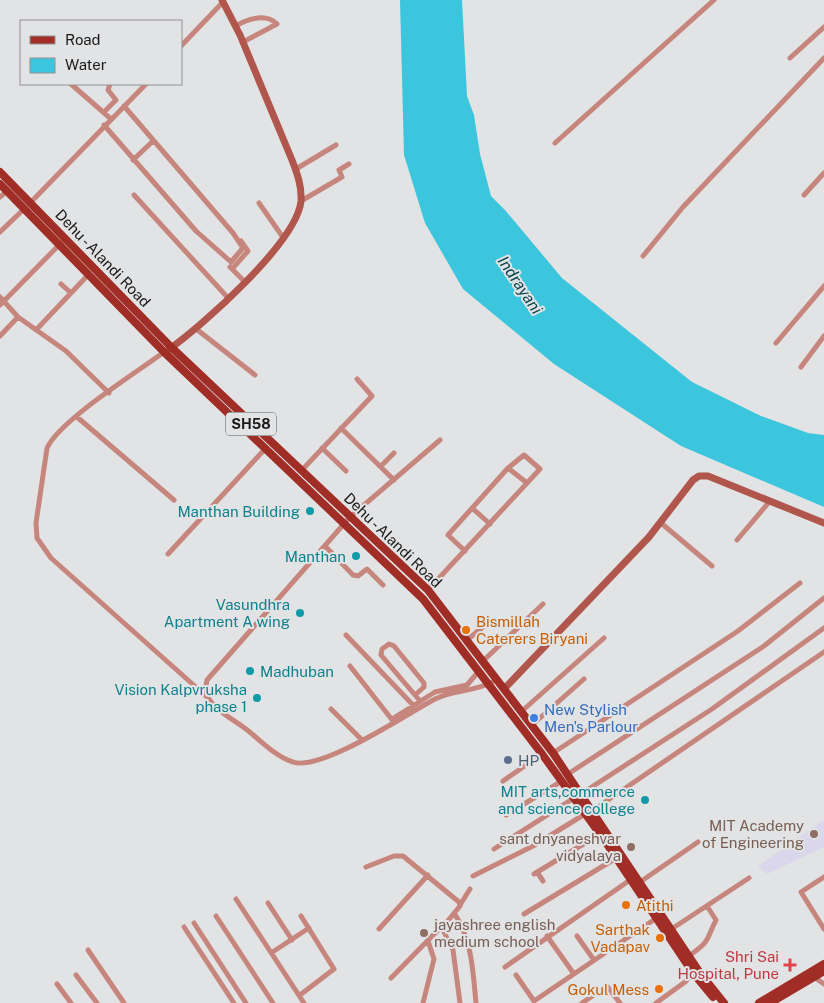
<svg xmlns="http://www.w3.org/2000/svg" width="824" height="1003" viewBox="0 0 824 1003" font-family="'Public Sans',sans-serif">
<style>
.education{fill:#dad6eb}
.water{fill:#3cc6dd}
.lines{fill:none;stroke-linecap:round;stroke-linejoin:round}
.street{stroke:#c6867d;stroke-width:5}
.secondary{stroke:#b1564c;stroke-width:7}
.primary{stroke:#a02e27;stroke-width:8}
.culture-dot{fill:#0f9aa8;stroke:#e2e3e4;stroke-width:2}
.food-dot{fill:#e8710a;stroke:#e2e3e4;stroke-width:2}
.shop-dot{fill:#3f7fe0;stroke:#e2e3e4;stroke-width:2}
.service-dot{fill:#5c6f8a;stroke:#e2e3e4;stroke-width:2}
.education-dot{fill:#8d6e63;stroke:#e2e3e4;stroke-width:2}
.health-dot{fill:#e0444e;stroke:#e2e3e4;stroke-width:2}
.labels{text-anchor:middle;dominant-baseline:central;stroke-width:4;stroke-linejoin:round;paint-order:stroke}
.shield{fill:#e2e3e4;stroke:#555657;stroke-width:1}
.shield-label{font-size:14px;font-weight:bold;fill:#19191a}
.street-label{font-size:15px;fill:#19191a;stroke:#e2e3e4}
.culture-label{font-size:15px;fill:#0d838f;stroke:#e2e3e4;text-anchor:end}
.food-label{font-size:15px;fill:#c56008;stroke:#e2e3e4;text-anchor:start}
.shop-label{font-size:15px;fill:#366cbe;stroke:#e2e3e4;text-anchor:start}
.service-label{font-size:15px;fill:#4e5e75;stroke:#e2e3e4;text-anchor:start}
.education-label{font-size:15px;fill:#785e54;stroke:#e2e3e4;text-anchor:end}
.health-label{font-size:15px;fill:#be3a42;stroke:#e2e3e4;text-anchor:end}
.water-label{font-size:16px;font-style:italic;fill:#06444e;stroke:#e2e3e4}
</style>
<rect width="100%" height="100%" fill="#e2e3e4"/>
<!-- education -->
<path class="education" d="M824,820V847L767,874L758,866Z"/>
<!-- water -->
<path class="water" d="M400,0H462L467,96L474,115L480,154L491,196L505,210L562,278L692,382L761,416L808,433L824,435V507L681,446L554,364L463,289L425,223L404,155Z"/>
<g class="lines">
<!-- street -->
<path class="street" d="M235,26C248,19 266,13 277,24L243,42
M181,46L223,2
M790,58L824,27
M71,84L111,119
M104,112L116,100L108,90L110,84
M104,125L196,231L231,262L243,248L233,233L124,106
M555,143L714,0
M133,160L153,141
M296,169L336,145
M134,195L229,299
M804,195L824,173
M0,197L7,191
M301,201L342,177L339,170L349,164
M30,203L146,84
M259,203L282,236
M0,232L24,209
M643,256L683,207L824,58
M230,267L245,282
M232,269L248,251L241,241
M61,284L71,293
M0,297L18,317L66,351L109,393
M0,305L61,243
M195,328L255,375
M36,330L88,275
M0,336L18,317
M776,343L824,286
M164,352C136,373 60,420 47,448L36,523L37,538L51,558L207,697
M801,367L824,336
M77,417L174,500
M341,428L394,480
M440,440L350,517L207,680L205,691C210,708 233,719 246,729C260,740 276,757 293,762C321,772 408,713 435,699C455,689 477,692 496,680
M322,448L346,471
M381,466L394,453
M508,468L527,483
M301,471L372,396L357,379
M472,508L490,524
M661,523L712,566
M737,540L770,501
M325,546L353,575L358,576L367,569L383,585
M168,554L265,449
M428,590L540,469L524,455L508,468L448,535L465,551
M346,635L413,705
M467,640L489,622
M483,661L543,604
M350,666L393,721
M415,695L424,687V683L394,646L389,644L382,649L381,655L420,701
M331,709L362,740
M522,711L604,638
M392,719L435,692L467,685L479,671
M532,725L584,679
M553,753L738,631L800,583
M568,774L764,646L824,598
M503,781L542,754
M581,794L712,709L824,628
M592,811L824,652
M506,815L562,781
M494,849L574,798
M366,867L394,856H403L459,902L460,906L442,928L453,950L460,1003
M537,872L543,881
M534,874L600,834
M473,876L533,846L585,814
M824,877L801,892L824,929
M640,882L698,842
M236,899L304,1003
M268,903L292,940
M460,905L470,889
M454,913C472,939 473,972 476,1003
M524,914L618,857
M216,916L273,1003
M194,923L246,1003
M184,927L234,1003
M379,929L428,875
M670,930L749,878
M547,936L574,974
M577,936L594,960
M88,950L124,1003
M271,953L309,928
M689,956C711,940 705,942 716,920L707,906
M505,967L630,880
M76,975L97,1003
M516,975L534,1001L658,917
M814,977L824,984
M391,978L442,926
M57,984L71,1003
M300,995L334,969L301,916
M423,1003L434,959L428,941
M582,1003L607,986L620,1003
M656,1003L685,982L693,973"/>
<!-- secondary -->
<path class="secondary" d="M168,350C202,326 297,242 301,201C302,186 297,173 292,160L240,35L222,0
M504,689L649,537L693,480L699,476H708L824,523"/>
<!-- primary -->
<path class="primary" d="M0,172L171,347L428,590L553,753L700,973L724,1003
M0,184L164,352L423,599L542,754L605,841L693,973L713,997
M759,1003L824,964
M770,1003L824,971"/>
</g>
<!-- markers -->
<g class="culture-dot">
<circle cx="310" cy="511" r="5"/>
<circle cx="356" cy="556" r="5"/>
<circle cx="300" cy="613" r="5"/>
<circle cx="250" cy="671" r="5"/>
<circle cx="257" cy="698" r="5"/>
<circle cx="645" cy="800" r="5"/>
</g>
<g class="food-dot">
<circle cx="466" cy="630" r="5"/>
<circle cx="626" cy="905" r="5"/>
<circle cx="660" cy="938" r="5"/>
<circle cx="659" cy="989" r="5"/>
</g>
<circle class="shop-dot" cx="534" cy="718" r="5"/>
<circle class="service-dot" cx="508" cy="760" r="5"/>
<g class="education-dot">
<circle cx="814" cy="834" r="5"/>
<circle cx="631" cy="847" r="5"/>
<circle cx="424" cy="933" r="5"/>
</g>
<path class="health-dot" d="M787.5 957.5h5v5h5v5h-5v5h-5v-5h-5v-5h5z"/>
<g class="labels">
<!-- shield labels -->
<rect class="shield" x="226" y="412.5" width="50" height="23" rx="4"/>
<g class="shield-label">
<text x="251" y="424">SH58</text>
</g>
<!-- street labels -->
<g class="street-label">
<text transform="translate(103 258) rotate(46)">Dehu - Alandi Road</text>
<text transform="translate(393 540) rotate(44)">Dehu - Alandi Road</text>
</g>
<!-- culture labels -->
<g class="culture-label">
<text x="300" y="511">Manthan Building</text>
<text x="346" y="556">Manthan</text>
<text x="290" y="604">Vasundhra<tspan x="290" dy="17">Apartment A wing</tspan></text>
<text x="260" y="671" text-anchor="start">Madhuban</text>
<text x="247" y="689">Vision Kalpvruksha<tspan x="247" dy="17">phase 1</tspan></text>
<text x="635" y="791">MIT arts,commerce<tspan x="635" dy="17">and science college</tspan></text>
</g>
<!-- food labels -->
<g class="food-label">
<text x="476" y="621">Bismillah<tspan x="476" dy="17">Caterers Biryani</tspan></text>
<text x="636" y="905">Atithi</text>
<text x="650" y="929" text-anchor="end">Sarthak<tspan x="650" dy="17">Vadapav</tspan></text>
<text x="649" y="989" text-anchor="end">Gokul Mess</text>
</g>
<!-- shop labels -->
<g class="shop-label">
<text x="544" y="709">New Stylish<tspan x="544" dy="17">Men's Parlour</tspan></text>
</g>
<!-- service labels -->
<g class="service-label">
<text x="518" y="760">HP</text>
</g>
<!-- education labels -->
<g class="education-label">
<text x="804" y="825">MIT Academy<tspan x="804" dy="17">of Engineering</tspan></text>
<text x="621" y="838">sant dnyaneshvar<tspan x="621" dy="17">vidyalaya</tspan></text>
<text x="434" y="924" text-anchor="start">jayashree english<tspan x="434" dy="17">medium school</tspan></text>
</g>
<!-- health labels -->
<g class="health-label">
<text x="779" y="956">Shri Sai<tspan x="779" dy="17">Hospital, Pune</tspan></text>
</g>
<!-- water labels -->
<g class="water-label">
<text transform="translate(520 285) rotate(56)">Indrayani</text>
</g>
</g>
<!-- legend -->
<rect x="20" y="20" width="162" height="65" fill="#e2e3e4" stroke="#929293"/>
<rect x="30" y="36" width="25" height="8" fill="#a02e27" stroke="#929293"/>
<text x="65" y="45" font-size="15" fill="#19191a">Road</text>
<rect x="30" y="58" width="25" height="15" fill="#3cc6dd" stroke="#929293"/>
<text x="65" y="70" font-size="15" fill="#19191a">Water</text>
</svg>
